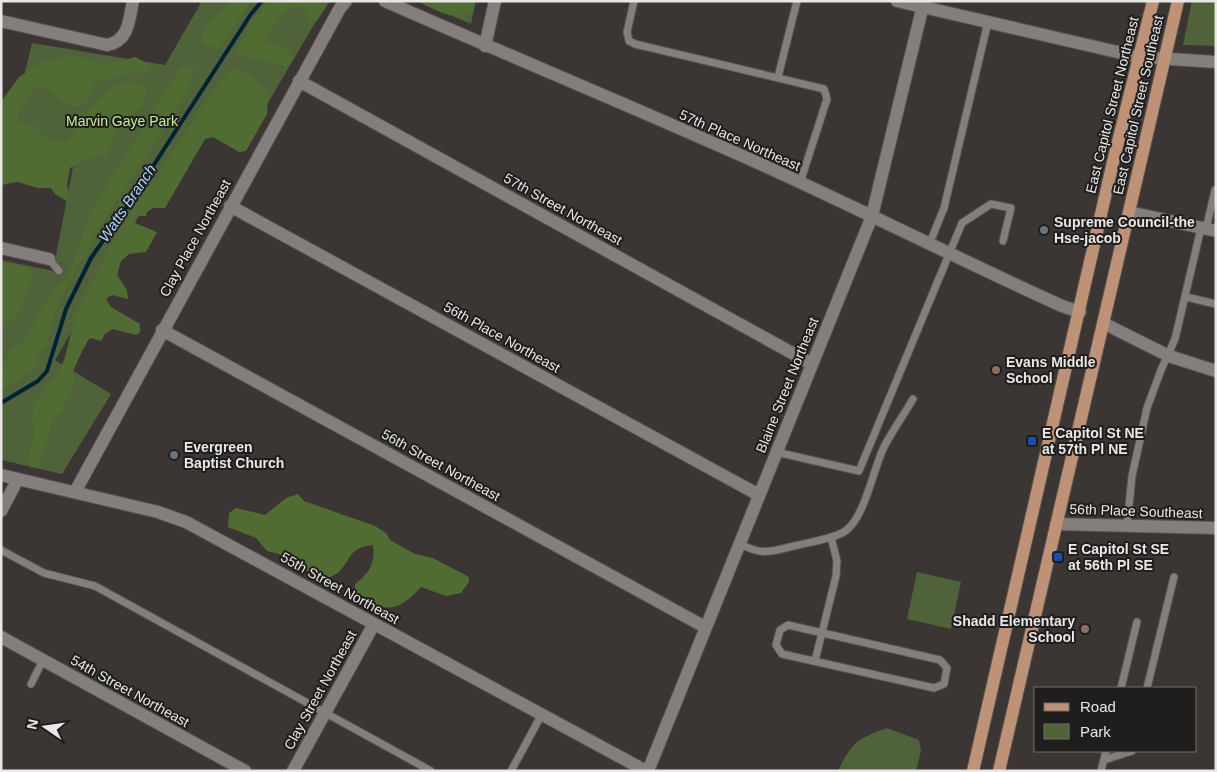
<svg xmlns="http://www.w3.org/2000/svg" width="1217" height="772" viewBox="0 0 1217 772" font-family="Arial,sans-serif">
<style>
.green{fill:#4f623a}
.forest{fill:#516c32}
.lines{fill:none;stroke-linecap:round;stroke-linejoin:round}
.stream{stroke:#012136;stroke-width:4}
.lane-casing{stroke:#565250;stroke-width:9}
.street-casing{stroke:#565250;stroke-width:14}
.primary-casing{stroke:#565250;stroke-width:14}
.lane{stroke:#847f7d;stroke-width:7}
.street{stroke:#847f7d;stroke-width:12}
.primary{stroke:#be9276;stroke-width:12}
.worship-dot{fill:#6b7280;stroke:#201e1d;stroke-width:2}
.education-dot{fill:#8d6e63;stroke:#201e1d;stroke-width:2}
.transit-dot{fill:#1a4fb4;stroke:#201e1d;stroke-width:2}
.labels{text-anchor:middle;dominant-baseline:central;stroke-width:4;stroke-linejoin:round;paint-order:stroke}
.street-label{font-size:14px;fill:#e9e7e5;stroke:#201e1d}
.park-label{font-size:14px;fill:#c4ee98;stroke:#201e1d}
.poi-label{font-size:14px;font-weight:bold;fill:#e9e7e5;stroke:#201e1d;text-anchor:start}
.water-label{font-size:15px;font-style:italic;fill:#a9d9fe;stroke:#201e1d}
</style>
<rect width="100%" height="100%" fill="#3b3634"/>
<!-- green -->
<path class="green" d="M202,1H328L249,135L202,108L55,360L111,394L62,474L1,460V260L53,271L74,162L8,143L32,43L165,65Z
M417,1H476L471,24Z
M1192,1H1216V46L1183,45Z
M917,572L961,582L951,629L907,619Z
M887,728L919,740L921,751L916,771H838C852,742 857,739 887,728Z"/>
<!-- forest -->
<path class="forest" d="M231,1H251L220,48L206,44L201,39L204,29Z
M270,1H330L316,22L310,21L305,9L297,6L288,10L267,33L265,37L267,42C280,45 290,46 293,60L287,66L243,57L236,51L251,20Z
M417,1H475L474,9C456,25 435,9 417,1Z
M73,56L98,63H115L135,57L147,63L150,70L147,73H130L96,82C89,90 91,104 79,106C54,110 46,62 23,105C20,111 15,115 19,122L34,127L53,141L67,142C76,126 102,91 118,83C126,79 140,82 147,87C145,113 126,115 115,134C112,140 111,148 107,156L92,157L70,168L67,184L70,203L55,194L51,188H37L18,182L1,185V102L19,77L43,62Z
M190,66L194,72L186,95L93,237L86,255L80,261L57,305L47,345L36,357L38,366L35,370L23,375L17,382L1,391V376L5,369L3,363L9,351L24,340L47,300L66,278L75,258L90,212L177,73L181,67Z
M235,69C251,73 258,81 268,94L267,114L246,151L239,152L213,137L205,139L165,208H153L147,212L146,216H136L135,223L157,232L146,252L129,254L121,261L117,275L127,290L128,299L112,295L106,299L111,307L140,324V332L137,335L112,329L105,334L101,341L90,338C86,342 72,371 73,375C73,378 75,380 75,383L64,406L63,413L54,417L52,421L39,466L31,468L28,459L35,434L32,413L34,406L45,388L58,375L65,357L76,313L109,248L146,189L158,176L163,166L218,84L228,72Z
M1,262L31,268L34,274L27,291L23,309L1,330Z
M298,494L304,501L375,526L386,533L390,540L415,554L433,558L469,577V582L461,593L446,596L421,587C398,613 382,614 355,592V584C369,574 376,562 373,545C349,548 353,556 339,572C336,575 329,577 325,579L302,569L279,554L267,551L256,538L228,527L229,513L236,508L265,515L286,498Z"/>
<g class="lines">
<!-- stream -->
<path class="stream" d="M1,403L38,381L47,371L66,309L91,258L128,205L251,14L262,1"/>
<!-- lane casing -->
<g class="lane-casing">
<path id="lane" d="M634,1L627,32L629,41L635,44L824,89L827,99L800,183
M778,77L797,1
M1206,229L1215,190
M929,245L944,208L988,22
M49,259L59,271
M1186,297L1216,304
M776,452L859,471L962,223L991,204L1011,208L1003,241
M1127,526L1132,476L1147,408L1161,370L1175,339L1201,228
M739,543C761,556 770,552 794,546C809,542 828,540 842,533C865,522 873,467 885,445C894,429 904,414 913,399
M1,550L44,573L95,586L431,771
M788,625L940,660L947,668L944,684L934,688L782,654L776,645L780,630Z
M815,661L836,576L837,561L831,537
M31,684L43,660
M1121,688L1137,622
M1147,688L1174,577
M1104,760L1132,751
M511,771L542,714
M1101,771L1106,751"/>
</g>
<!-- street casing -->
<g class="street-casing">
<path id="street" d="M385,1C505,54 626,104 745,157C852,205 956,258 1062,306L1080,312
M897,1L1139,57L1216,62
M1,21L107,45C129,41 129,20 133,1
M485,46L495,1
M299,81L812,364
M230,206L759,495
M1129,212L1216,231
M1,248L49,259
M1103,323L1169,356L1216,371
M162,330L705,627
M1,475L158,512L186,522L646,771
M75,492L340,8L346,1
M1,511L18,479
M1056,524L1216,528
M1,637L245,771
M293,771L374,624
M648,771L872,216L924,1"/>
</g>
<!-- primary casing -->
<g class="primary-casing">
<path id="primary" d="M973,771L1113,162L1153,1
M999,771L1178,1"/>
</g>
<!-- lane -->
<use href="#lane" class="lane"/>
<!-- street -->
<use href="#street" class="street"/>
<!-- primary -->
<use href="#primary" class="primary"/>
</g>
<!-- markers -->
<g class="worship-dot">
<circle cx="1044" cy="230" r="5"/>
<circle cx="174" cy="455" r="5"/>
</g>
<g class="education-dot">
<circle cx="996" cy="370" r="5"/>
<circle cx="1085" cy="629" r="5"/>
</g>
<g class="transit-dot">
<rect x="1027" y="436" width="10" height="10" rx="2.5"/>
<rect x="1053" y="552" width="10" height="10" rx="2.5"/>
</g>
<g class="labels">
<!-- street labels -->
<g class="street-label">
<text transform="translate(1112 105) rotate(-76)">East Capitol Street Northeast</text>
<text transform="translate(1138 105) rotate(-77)">East Capitol Street Southeast</text>
<text transform="translate(740 140) rotate(24)">57th Place Northeast</text>
<text transform="translate(563 209) rotate(29)">57th Street Northeast</text>
<text transform="translate(195 238) rotate(-61)">Clay Place Northeast</text>
<text transform="translate(502 337) rotate(29)">56th Place Northeast</text>
<text transform="translate(787 385) rotate(-68)">Blaine Street Northeast</text>
<text transform="translate(441 465) rotate(29)">56th Street Northeast</text>
<text transform="translate(1136 511) rotate(2)">56th Place Southeast</text>
<text transform="translate(340 588) rotate(29)">55th Street Northeast</text>
<text transform="translate(320 690) rotate(-61)">Clay Street Northeast</text>
<text transform="translate(130 691) rotate(29)">54th Street Northeast</text>
</g>
<!-- park labels -->
<g class="park-label">
<text x="122" y="121">Marvin Gaye Park</text>
</g>
<!-- poi labels -->
<g class="poi-label">
<text x="1054" y="222">Supreme Council-the<tspan x="1054" dy="16">Hse-jacob</tspan></text>
<text x="1006" y="362">Evans Middle<tspan x="1006" dy="16">School</tspan></text>
<text x="1042" y="433">E Capitol St NE<tspan x="1042" dy="16">at 57th Pl NE</tspan></text>
<text x="184" y="447">Evergreen<tspan x="184" dy="16">Baptist Church</tspan></text>
<text x="1068" y="549">E Capitol St SE<tspan x="1068" dy="16">at 56th Pl SE</tspan></text>
<text x="1075" y="621" text-anchor="end">Shadd Elementary<tspan x="1075" dy="16">School</tspan></text>
</g>
<!-- water labels -->
<g class="water-label">
<text transform="translate(127 203) rotate(-56)">Watts Branch</text>
</g>
</g>
<!-- border -->
<rect width="1217" height="772" fill="none" stroke="#e9e7e5" stroke-width="5"/>
<!-- legend -->
<rect x="1034" y="687" width="162" height="65" fill="#201e1d" stroke="#706e6d"/>
<rect x="1044" y="703" width="25" height="8" fill="#be9276" stroke="#706e6d"/>
<text x="1080" y="712" font-size="15" fill="#e9e7e5">Road</text>
<rect x="1044" y="724" width="25" height="15" fill="#4f623a" stroke="#706e6d"/>
<text x="1080" y="737" font-size="15" fill="#e9e7e5">Park</text>
<!-- north arrow -->
<g transform="translate(45 727) rotate(283)" stroke="#201e1d" stroke-width="4" paint-order="stroke">
<path d="M0-4L9 19L0 12L-9 19Z" fill="#e9e7e5"/>
<text y="-8" font-size="14" font-weight="bold" text-anchor="middle" fill="#e9e7e5">N</text>
</g>
</svg>
